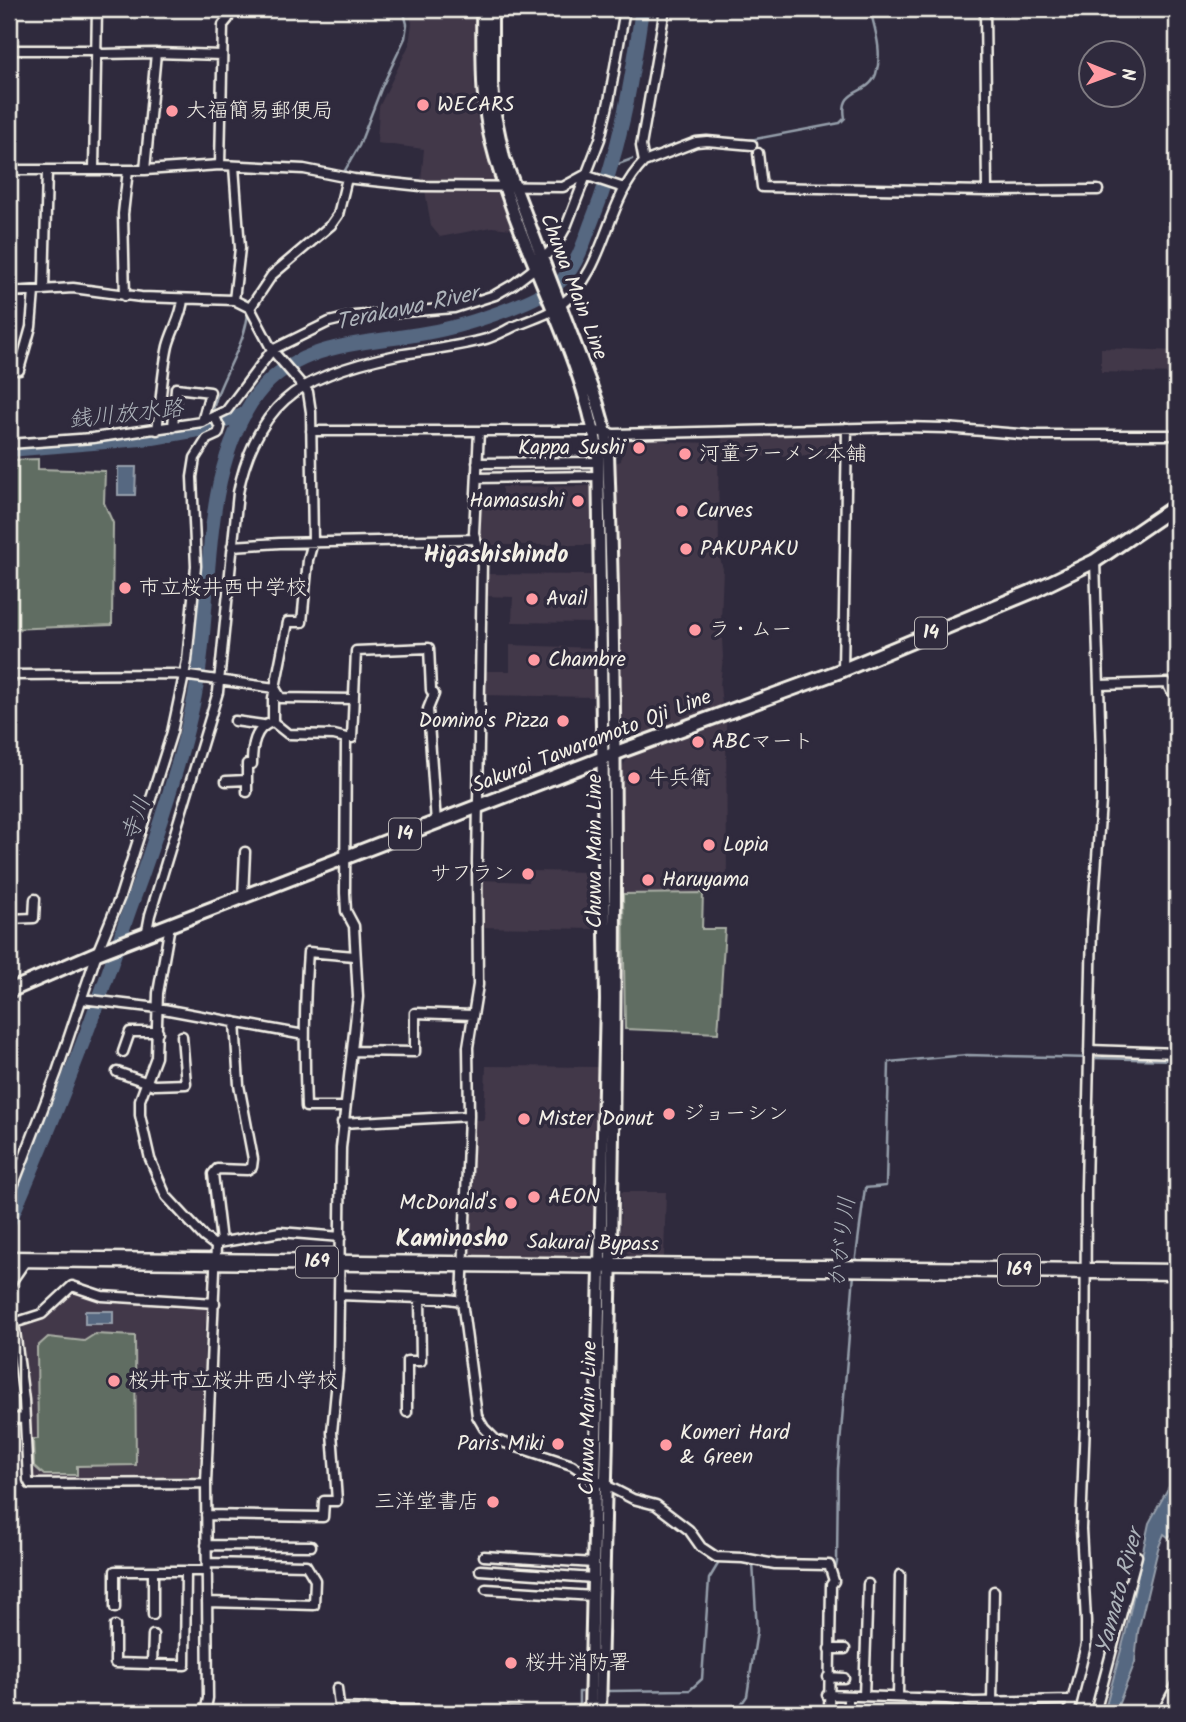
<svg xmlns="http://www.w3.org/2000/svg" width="1186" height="1722" viewBox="0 0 1186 1722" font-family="Kalam,'Klee One',sans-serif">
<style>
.built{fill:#423849}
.green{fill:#616d62;stroke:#aaafa5;stroke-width:2}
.water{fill:#566781;stroke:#959eaa;stroke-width:2}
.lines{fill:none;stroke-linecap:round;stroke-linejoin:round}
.stream{stroke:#959eaa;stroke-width:2.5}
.river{stroke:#566781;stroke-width:14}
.minor-casing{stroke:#f4f1e8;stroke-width:13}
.secondary-casing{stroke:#f4f1e8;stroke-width:16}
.primary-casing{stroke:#f4f1e8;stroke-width:18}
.trunk-casing{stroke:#f4f1e8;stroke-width:19}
.minor{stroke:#2f2a3d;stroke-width:8}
.secondary{stroke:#2f2a3d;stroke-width:10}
.primary{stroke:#2f2a3d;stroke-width:12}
.trunk{stroke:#2f2a3d;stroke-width:14}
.poi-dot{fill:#ff9aa2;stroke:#2f2a3d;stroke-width:2.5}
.labels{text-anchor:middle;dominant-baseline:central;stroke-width:7;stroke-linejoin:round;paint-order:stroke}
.shield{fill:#2f2a3d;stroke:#b9b5b5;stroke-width:2}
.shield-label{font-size:19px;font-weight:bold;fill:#f4f1e8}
.poi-label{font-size:21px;fill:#f4f1e8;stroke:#2f2a3d;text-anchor:start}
.street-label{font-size:21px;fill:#f4f1e8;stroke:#2f2a3d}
.water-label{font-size:23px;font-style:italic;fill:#adb3ba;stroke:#2f2a3d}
.quarter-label{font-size:24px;font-weight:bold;fill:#f4f1e8;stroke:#2f2a3d}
</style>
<rect width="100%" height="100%" fill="#2f2a3d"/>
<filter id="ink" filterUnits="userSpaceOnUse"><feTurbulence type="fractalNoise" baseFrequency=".0143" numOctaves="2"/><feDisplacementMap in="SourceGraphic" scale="14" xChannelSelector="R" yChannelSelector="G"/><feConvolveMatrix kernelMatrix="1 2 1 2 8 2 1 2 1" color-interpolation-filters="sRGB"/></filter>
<g filter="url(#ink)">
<!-- built -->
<path class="built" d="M408,9H474V84L477,117L494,183L421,182L424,149L377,143L379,107L409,45L412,23Z
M496,189L512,229L492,227L440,237L431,226L425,190Z
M1101,348L1177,351V374L1101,372Z
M748,434H840L843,436V455L722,457V438Z
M655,438L670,442L718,443L719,555L723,569L721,620L723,657L720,685L722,705L628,743L623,735L615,463L621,461L622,440Z
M593,486V545H481L480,509H502V487Z
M485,574L594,575V623L512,622L513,597L485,596Z
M510,645L595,648V697L482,695L483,671H510Z
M726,716L727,882H713V893L623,894L622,767L629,756Z
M529,871L593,872L592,914L594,929L481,927V880L528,882Z
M486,1066L599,1067L594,1247L587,1256L470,1255L467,1252L472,1120H484Z
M621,1192H666L664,1257L630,1256L620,1245Z
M77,1292L206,1305L209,1309L205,1326L202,1479L35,1480L32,1476L21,1364L23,1326L45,1317L71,1293Z"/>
<!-- green -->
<path class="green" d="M38,459V469L105,471L104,503L113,523L112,625L9,629V460Z
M703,893L702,929H725L718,1033L625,1029L623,894Z
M95,1334L135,1336L136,1465L77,1466V1475H44L34,1466L33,1439H38L37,1347L48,1337L84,1341Z"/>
<!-- water -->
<path class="water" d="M118,467H136L135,495H118Z
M85,1311H113V1324H85Z
M1177,1472V1492L1171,1502L1174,1533L1168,1537L1164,1534L1158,1549L1138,1632L1135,1662L1115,1713H1104L1125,1635L1149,1523Z"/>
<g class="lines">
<!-- stream -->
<path class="stream" d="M745,141L840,123L845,118C839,86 868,97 876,74C883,52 875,30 870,9
M667,147C697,137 707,135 739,140
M613,166L632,159
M337,204L344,172L359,146L381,89L405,38L407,24L403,9
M320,229L331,219
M250,301L266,278
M212,416C217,379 246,348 248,311
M855,1264L865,1188L886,1186L889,1062L967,1055L1177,1060
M832,1567H836L837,1562L838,1469L854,1274
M608,1691L690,1690L702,1679L709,1579L718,1564V1560
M579,1710V1692H581
M735,1713L747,1696L757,1631L753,1563"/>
<!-- river -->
<path class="river" d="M9,450L153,438L204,429L245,414
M9,1223C46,1138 81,1052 111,965C119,942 126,918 135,895C157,834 178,772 192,709C215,612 196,489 251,403C291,341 362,345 425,333C455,328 483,319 511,308C529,301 548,293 563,279C576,266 584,243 590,226C620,152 631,87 642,9"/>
<!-- minor casing -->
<g class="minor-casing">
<path id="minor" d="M985,9L987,191
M9,50H96L101,54L156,53L222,55
M758,153L762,187L987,191L1098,190
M644,162L696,142L707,141L752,145
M220,165L223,25L228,19V9
M94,169L97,9
M9,170H145L220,165L304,169L354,179L421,186L563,187L585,175L624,188
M145,170L156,53
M44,290L47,170
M9,292L73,288L141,297L234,300L250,308
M125,296L123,214L128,170
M234,300L240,248L234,166
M250,308L272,350L308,392L311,412L313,542L308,560L302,622H288L273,698V722
M250,308L272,275L331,225L338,215L347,178
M9,369L19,370L31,327L34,292
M173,427L176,388L210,392L202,422
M157,430C161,402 162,373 168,346C172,330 182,316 183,299
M311,431H595L614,434L903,427L945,428L1031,435H1177
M479,431L474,533L482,561L477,861L478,985L468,1047L469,1116L462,1301L477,1416L484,1428L496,1440L572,1465L590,1477L633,1499L656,1505L689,1530L701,1547L716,1557L743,1558L775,1564L829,1565L834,1581L831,1585L829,1713
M9,444L93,438L202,422L227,410L272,350L329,322L354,316L454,308L495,295L514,284L531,271L556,245L566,227L600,139L609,101L625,9
M477,463L599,462
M477,478L599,476
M232,546L280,543L474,539
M843,670L847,428
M9,675L175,674L275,688L281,698L354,699
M1100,685L1167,683L1171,691H1177
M235,721L263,725
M273,722L288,734L334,735L346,738
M226,781L247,780
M247,792V764H252C252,747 254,727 273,722
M243,897L245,852
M9,919L34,918L35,899
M170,925L158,993L156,1057L140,1100V1115L150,1159L166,1196L204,1237L216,1246L206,1483L208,1698L205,1713
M146,936L150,915L218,692L238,493C244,460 259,423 285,400C311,376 363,362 397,355C427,350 457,347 486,339C496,336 506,330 515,326C532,319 549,315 563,303C607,269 605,201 644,162L641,146L665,9
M82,999L158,1008L304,1035
M1089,1050L1177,1053
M352,1051L415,1052V1013L473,1015
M123,1052L130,1032H158
M117,1072L154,1085L186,1084L182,1036
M345,1107H306C304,1055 304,1004 308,952L354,956
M342,1123L469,1116
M9,1197L57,1072L97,953L120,897L172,732L187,661L196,566L192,477L195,458L207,439L218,434L220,428L215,417
M221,1241L213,1174L217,1169L247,1170L252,1167L253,1159L239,1085L235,1022
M218,1243L280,1232L341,1237
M9,1285L27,1259
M339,1295L448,1299L462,1301
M407,1412V1361H421L420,1298
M9,1419L25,1418
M206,1483L30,1484L28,1480L24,1400L14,1323L42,1314L72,1286L102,1296L215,1303
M206,1515L323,1517L324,1501H337L332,1432L338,1370L341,1148L358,997L354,926L346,911L345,893L346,738H352L356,651L429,648L431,690L434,694L428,709L436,823
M206,1545L311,1546
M484,1556L594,1563
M207,1563L306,1565L315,1580L314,1605L207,1602
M480,1570L594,1578
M486,1589L593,1596
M115,1608V1571H207
M153,1615V1571
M115,1626V1663L185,1665L186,1571
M829,1649H845
M152,1664L153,1635
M828,1677L844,1678
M337,1688L340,1713
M827,1695L947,1699L973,1702L1072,1700
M848,1696V1713
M864,1696L868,1584
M898,1697L900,1575
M992,1702L994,1591
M340,1708L518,1713
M1029,1713L1032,1701
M1069,1713L1086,1645V1621L1081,1529L1085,1421L1086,1187L1092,927L1101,802V750L1095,561
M1095,1713L1137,1556
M1162,1713L1177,1684"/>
</g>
<!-- secondary casing -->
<g class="secondary-casing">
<path id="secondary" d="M482,9C483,53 480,98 491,141C517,247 580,345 598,453L606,1000L590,1713
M492,9V84L494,110L504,158L597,401L606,433L608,453C623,873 611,1293 600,1713"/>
</g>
<!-- primary casing -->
<g class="primary-casing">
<path id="primary" d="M9,991L97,953L624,750L843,670L1031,592L1095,561L1177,505"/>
</g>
<!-- trunk casing -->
<g class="trunk-casing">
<path id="trunk" d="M9,1259L1177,1272"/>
</g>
<!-- minor -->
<use href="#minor" class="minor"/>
<!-- secondary -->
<use href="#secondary" class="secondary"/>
<!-- primary -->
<use href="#primary" class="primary"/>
<!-- trunk -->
<use href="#trunk" class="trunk"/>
</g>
</g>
<!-- markers -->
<g class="poi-dot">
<circle cx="423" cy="105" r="7"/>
<circle cx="172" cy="111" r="7"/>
<circle cx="639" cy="448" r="7"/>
<circle cx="685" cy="454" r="7"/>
<circle cx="578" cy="501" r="7"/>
<circle cx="682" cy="511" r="7"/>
<circle cx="686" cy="549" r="7"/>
<circle cx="125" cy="588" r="7"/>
<circle cx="532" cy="599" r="7"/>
<circle cx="695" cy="630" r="7"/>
<circle cx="534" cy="660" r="7"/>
<circle cx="563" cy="721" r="7"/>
<circle cx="698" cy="742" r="7"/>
<circle cx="634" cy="778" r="7"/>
<circle cx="709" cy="845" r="7"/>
<circle cx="528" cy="874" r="7"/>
<circle cx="648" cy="880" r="7"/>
<circle cx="669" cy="1114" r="7"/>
<circle cx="524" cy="1119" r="7"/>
<circle cx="534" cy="1197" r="7"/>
<circle cx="511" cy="1203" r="7"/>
<circle cx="114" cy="1381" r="7"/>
<circle cx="558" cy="1444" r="7"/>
<circle cx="666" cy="1445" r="7"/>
<circle cx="493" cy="1502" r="7"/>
<circle cx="511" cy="1663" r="7"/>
</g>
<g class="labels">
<!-- shield labels -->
<g class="shield">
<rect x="915" y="617.5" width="32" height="31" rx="5"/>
<rect x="389" y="818.5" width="32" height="31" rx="5"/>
<rect x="296" y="1246.5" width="42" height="31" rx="5"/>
<rect x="998" y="1254.5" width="42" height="31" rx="5"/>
</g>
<g class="shield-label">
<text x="931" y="633">14</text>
<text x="405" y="834">14</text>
<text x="317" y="1262">169</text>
<text x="1019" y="1270">169</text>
</g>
<!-- poi labels -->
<g class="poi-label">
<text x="437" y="105">WECARS</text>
<text x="186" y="111">大福簡易郵便局</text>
<text x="625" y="448" text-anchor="end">Kappa Sushi</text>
<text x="699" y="454">河童ラーメン本舗</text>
<text x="564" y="501" text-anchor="end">Hamasushi</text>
<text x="696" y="511">Curves</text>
<text x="700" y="549">PAKUPAKU</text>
<text x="139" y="588">市立桜井西中学校</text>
<text x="546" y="599">Avail</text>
<text x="709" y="630">ラ・ムー</text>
<text x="548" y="660">Chambre</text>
<text x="549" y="721" text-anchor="end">Domino's Pizza</text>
<text x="712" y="742">ABCマート</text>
<text x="648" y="778">牛兵衛</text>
<text x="723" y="845">Lopia</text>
<text x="514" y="874" text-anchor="end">サフラン</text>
<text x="662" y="880">Haruyama</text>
<text x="683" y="1114">ジョーシン</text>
<text x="538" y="1119">Mister Donut</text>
<text x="548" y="1197">AEON</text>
<text x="497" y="1203" text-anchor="end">McDonald's</text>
<text x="128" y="1381">桜井市立桜井西小学校</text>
<text x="680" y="1433">Komeri Hard<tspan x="680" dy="24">&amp; Green</tspan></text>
<text x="544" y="1444" text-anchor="end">Paris Miki</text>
<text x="479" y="1502" text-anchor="end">三洋堂書店</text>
<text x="525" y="1663">桜井消防署</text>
</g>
<!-- street labels -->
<g class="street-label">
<text transform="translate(573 287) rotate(69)">Chuwa Main Line</text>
<text transform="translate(592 742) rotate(-21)">Sakurai Tawaramoto Oji Line</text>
<text transform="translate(595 851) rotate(-90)">Chuwa Main Line</text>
<text transform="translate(593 1244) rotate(1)">Sakurai Bypass</text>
<text transform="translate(589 1418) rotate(-89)">Chuwa Main Line</text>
</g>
<!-- water labels -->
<g class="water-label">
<text transform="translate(407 309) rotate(-12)">Terakawa River</text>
<text transform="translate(126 415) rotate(-6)">銭川放水路</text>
<text transform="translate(137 819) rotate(-71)">寺川</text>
<text transform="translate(843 1242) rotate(-83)">かがり川</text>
<text transform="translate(1120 1592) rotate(-75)">Yamato River</text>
</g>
<!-- quarter labels -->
<g class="quarter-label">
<text x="496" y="555">Higashishindo</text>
<text x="452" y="1239">Kaminosho</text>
</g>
</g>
<!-- margin -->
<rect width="1186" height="1722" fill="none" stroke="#2f2a3d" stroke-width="35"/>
<rect x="18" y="18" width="1151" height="1687" fill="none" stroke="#f4f1e8" stroke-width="2.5" filter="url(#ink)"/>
<!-- north arrow -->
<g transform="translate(1112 74) rotate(91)"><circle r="33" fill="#2f2a3d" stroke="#7e7a81" stroke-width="2"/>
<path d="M0-5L12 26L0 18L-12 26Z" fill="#ff9aa2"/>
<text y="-10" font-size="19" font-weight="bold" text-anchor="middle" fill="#f4f1e8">N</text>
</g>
</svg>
